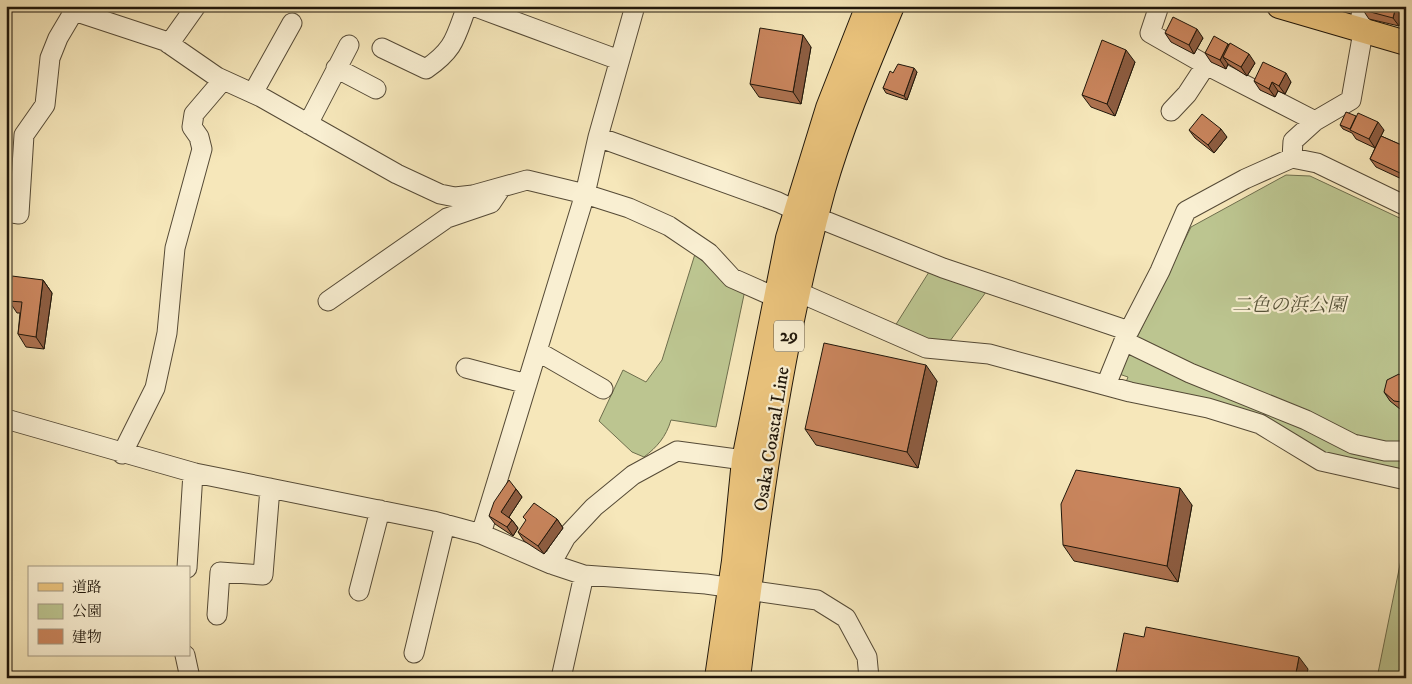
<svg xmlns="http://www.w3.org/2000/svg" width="1412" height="684" viewBox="0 0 1412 684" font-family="'IM FELL DW Pica','Noto Serif JP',serif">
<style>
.green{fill:#bcc590;stroke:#6e6e4d}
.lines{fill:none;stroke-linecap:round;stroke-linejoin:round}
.minor-casing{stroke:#554a36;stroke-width:21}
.major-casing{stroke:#1f160a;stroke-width:26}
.minor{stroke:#f9efd2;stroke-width:19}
.major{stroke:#ebc47d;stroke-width:24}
.wall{fill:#ad7250;stroke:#1f160a}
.shaded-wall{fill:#8d5d41;stroke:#1f160a}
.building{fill:#c9855d;stroke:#1f160a}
.labels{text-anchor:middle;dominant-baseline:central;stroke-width:4.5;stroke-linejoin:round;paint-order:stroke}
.shield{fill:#f9efd2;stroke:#605746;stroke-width:1}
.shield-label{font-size:18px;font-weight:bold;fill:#1f160a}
.park-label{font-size:19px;font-style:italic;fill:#565339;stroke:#f9efd2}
.street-label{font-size:19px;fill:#1f160a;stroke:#f9efd2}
</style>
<rect width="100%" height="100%" fill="#f6e7ba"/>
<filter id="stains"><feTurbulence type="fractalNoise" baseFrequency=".004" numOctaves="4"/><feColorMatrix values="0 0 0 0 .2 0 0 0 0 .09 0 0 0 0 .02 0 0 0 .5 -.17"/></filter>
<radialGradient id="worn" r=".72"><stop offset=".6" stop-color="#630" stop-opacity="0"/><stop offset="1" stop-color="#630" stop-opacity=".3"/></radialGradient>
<!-- green -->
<path class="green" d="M1286,175L1310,176L1406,221V470L1319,452L1252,414L1177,392L1154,390L1126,382L1128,377L1119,374L1191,227Z
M695,254L730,287L745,290L716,427L671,420C666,437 657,447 644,457L632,452L599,421L623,370L646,382L662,360Z
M929,272L986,292L947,345L929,341L895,326Z
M1406,535V678H1377Z"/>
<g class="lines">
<!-- minor casing -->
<g class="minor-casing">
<path id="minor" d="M69,6L74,11L165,41L217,77L261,97L397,174L440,194L455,197L473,195L527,180L585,194L629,208L669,226L709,253L732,278L777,298
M473,6L619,60
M1159,6L1150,33L1206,65L1315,121
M1358,30L1363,6
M169,44L196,6
M382,48L426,69C455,49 455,38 467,6
M336,68L376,89
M253,93L292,23
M1171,111L1187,94L1206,65
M308,124L349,45
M598,137L778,202L816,220L828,222L943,268L1129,331L1160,271L1186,211L1245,179L1292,158L1317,163L1406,206
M1292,158L1293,141L1315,121L1351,100L1363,32
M6,212L19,214L24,135L45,105L50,58L58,38L74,11
M798,292L926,348L989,354L1130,392L1208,408L1260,424L1321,461L1406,480
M328,301L447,218L491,203L501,188
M1124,341L1190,373L1306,420L1353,444L1385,451H1406
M537,351L603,389
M466,368L527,384
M1106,385L1128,331
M6,419L195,473L433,521L481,534L551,564L584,575L706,584L817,600L846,618L867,657L869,678
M122,454L155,388L167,333L175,248L202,149L199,137L192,127L194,114L223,80
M481,534L585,194L598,137L635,6
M551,564L566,537L594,507L633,475L677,451L744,460
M187,568L193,473
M359,591L380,510
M217,615L220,572L263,575L270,488
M414,653L445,524
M185,655L190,678
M561,678L584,575"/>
</g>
<!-- major casing -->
<g class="major-casing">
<path id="major" d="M1279,6L1406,43
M717,678L734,561L744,460L788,238L828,108L868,6
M738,678C758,514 779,349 823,190C841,127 867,66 892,6"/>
</g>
<!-- minor -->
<use href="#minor" class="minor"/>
<!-- major -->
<use href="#major" class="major"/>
</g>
<!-- wall -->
<path class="wall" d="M1365,6H1404L1399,26L1369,19L1363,10Z
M1165,33L1203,38L1194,54L1171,42Z
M1228,44L1255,63L1247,76L1228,64L1226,69L1211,62L1205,53Z
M811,47L801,104L759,97L750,84Z
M1135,62L1115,116L1091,107L1082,95Z
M917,72L907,100L886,93L883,88L893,73Z
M1254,81L1291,82L1285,94L1278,91L1275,97L1260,90Z
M1340,125L1384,130L1381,136L1406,147V181L1376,167L1370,159L1375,148L1356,139L1352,133L1343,129Z
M1189,130L1227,137L1214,153L1195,138Z
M43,280L52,293L44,349L26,347L18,334L20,313H17L9,301Z
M937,381L918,468L816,445L805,429Z
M1406,381V410L1400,409L1390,401L1384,392Z
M516,489L522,497L509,517L512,520L518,528L513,536L495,524L489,516Z
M1192,505L1178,582L1074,561L1063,545Z
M557,519L563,528L544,554L524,541L518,532Z"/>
<!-- shaded-wall -->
<path class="shaded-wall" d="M1396,6H1404L1399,26L1393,18Z
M1197,29L1203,38L1194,54L1189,45Z
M803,35L811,47L801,104L793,92Z
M1228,44L1234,52L1223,57L1228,64L1226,69L1220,60Z
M1126,50L1135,62L1115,116L1107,104Z
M1249,54L1255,63L1247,76L1241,67Z
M914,68L917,72L907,100L904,96Z
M1286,73L1291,82L1285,94L1279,86Z
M1272,82L1278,91L1275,97L1269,89Z
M1378,122L1384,130L1375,148L1369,139Z
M1221,129L1227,137L1214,153L1208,145Z
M1406,162V181L1400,173Z
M43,280L52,293L44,349L36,337Z
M926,365L937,381L918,468L907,452Z
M1180,488L1192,505L1178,582L1167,566Z
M516,489L522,497L507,520L501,512Z
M557,519L563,528L544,554L538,546Z
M512,520L518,528L513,536L507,527Z
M1299,657L1308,669L1306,678H1295Z"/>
<!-- building -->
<path class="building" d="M1365,6H1396L1393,18L1363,10Z
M1173,17L1197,29L1189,45L1165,33Z
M760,28L803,35L793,92L750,84Z
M1214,36L1228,44L1220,60L1205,53Z
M1102,40L1126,50L1107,104L1082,95Z
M1230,43L1249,54L1241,67L1223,57Z
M1263,62L1286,73L1279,86L1272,82L1269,89L1254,81Z
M898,64L914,68L904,96L883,88L890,71L893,73Z
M1346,112L1356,116L1350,129L1340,125Z
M1358,113L1378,122L1369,139L1350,130Z
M1202,114L1221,129L1208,145L1189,130Z
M1381,136L1406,147V162L1400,173L1370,159Z
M12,276L43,280L36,337L18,334L22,302L9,301Z
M824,343L926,365L907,452L805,429Z
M1399,374L1406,381V399L1402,402L1394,401L1384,392L1387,380Z
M1076,470L1180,488L1167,566L1063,545L1061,504Z
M509,480L516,489L501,512L512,520L507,527L489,516L494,502Z
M534,503L557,519L538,546L518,532L526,520L523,517Z
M1146,627L1299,657L1295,678H1115L1124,633L1144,637Z"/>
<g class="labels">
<!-- shield labels -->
<rect class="shield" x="774" y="320.5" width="30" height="31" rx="4"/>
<g class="shield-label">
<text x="789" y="336">29</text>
</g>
<!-- park labels -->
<g class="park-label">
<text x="1289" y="305">二色の浜公園</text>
</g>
<!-- street labels -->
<g class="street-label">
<text transform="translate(772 439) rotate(-81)">Osaka Coastal Line</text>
</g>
</g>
<!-- margin -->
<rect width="1412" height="684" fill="none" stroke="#f6e7ba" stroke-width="25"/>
<rect x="8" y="8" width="1397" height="669" fill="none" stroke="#1f160a" stroke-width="2.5"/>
<rect x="12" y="12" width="1387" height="659" fill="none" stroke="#1f160a"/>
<!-- legend -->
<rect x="28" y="566" width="162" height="90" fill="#f9efd2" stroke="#a29882"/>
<rect x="38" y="583" width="25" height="8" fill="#ebc47d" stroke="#a29882"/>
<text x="72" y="592" font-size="15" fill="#1f160a">道路</text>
<rect x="38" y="604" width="25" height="15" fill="#bcc590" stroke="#a29882"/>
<text x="72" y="616" font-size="15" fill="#1f160a">公園</text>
<rect x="38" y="629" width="25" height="15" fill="#c9855d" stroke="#a29882"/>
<text x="72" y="642" font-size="15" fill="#1f160a">建物</text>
<rect width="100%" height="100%" filter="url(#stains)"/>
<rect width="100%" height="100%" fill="url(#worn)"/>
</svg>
